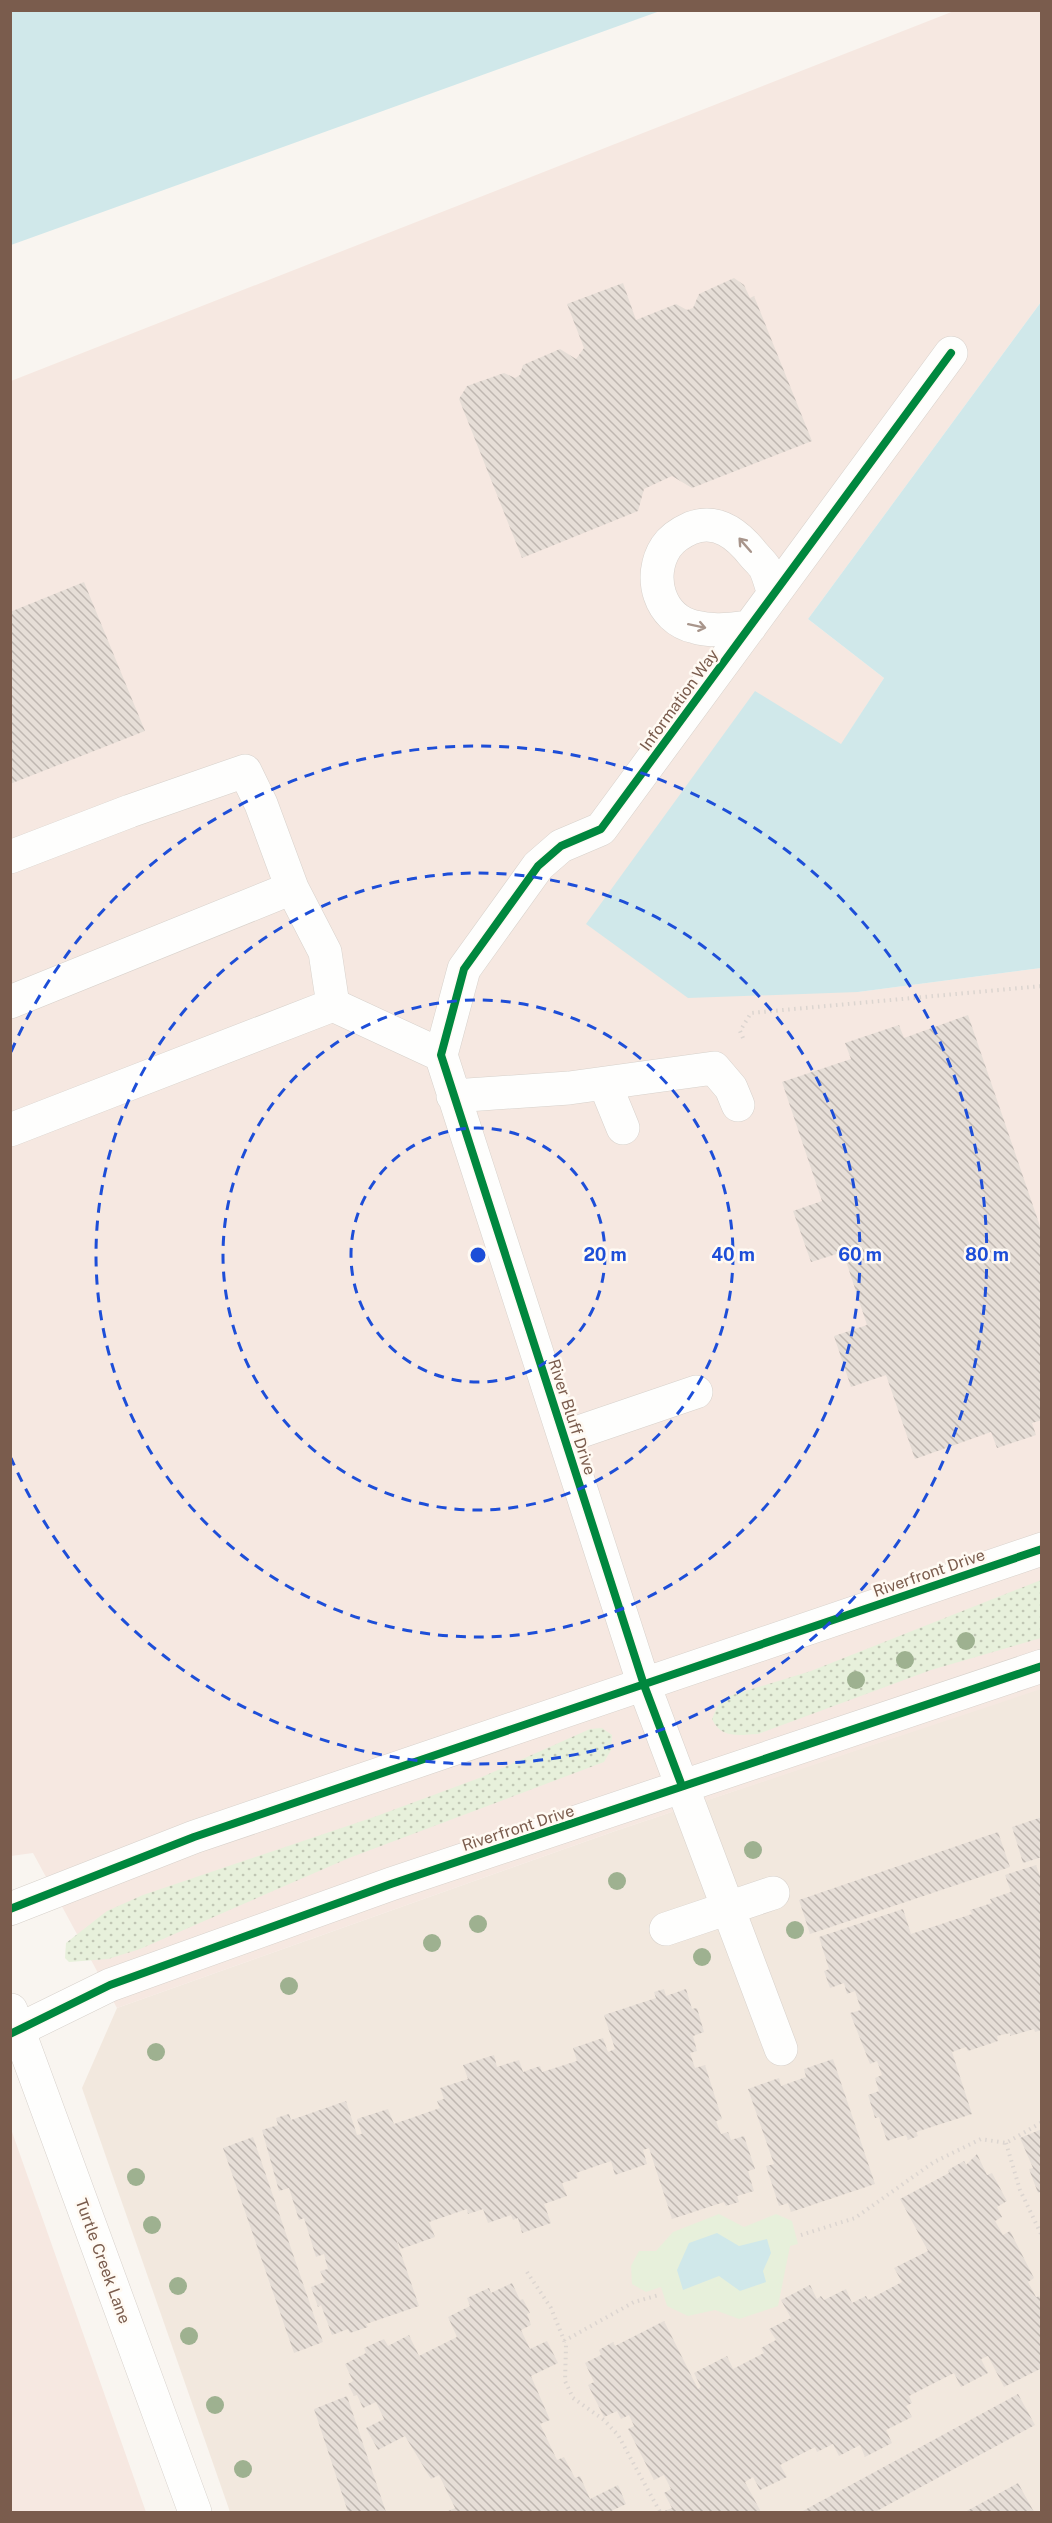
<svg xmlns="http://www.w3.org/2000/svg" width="1052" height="2523" viewBox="0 0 1052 2523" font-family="'Public Sans',sans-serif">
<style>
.residential{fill:#f2e8de}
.commercial{fill:#f6e8e1}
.green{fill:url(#green-dots)}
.pitch{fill:#e7f0db}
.water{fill:#d0e8ea}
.building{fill:url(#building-back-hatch)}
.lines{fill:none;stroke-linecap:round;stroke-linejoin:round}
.minor-casing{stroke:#d7d1cb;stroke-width:34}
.path{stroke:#dcd5d0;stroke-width:4;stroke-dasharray:1.5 4.5;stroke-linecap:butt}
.minor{stroke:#fefefd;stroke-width:33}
.cycleway-casing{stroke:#fffaf3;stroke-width:11}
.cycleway{stroke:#00873e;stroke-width:8}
.tree{fill:#9eb190}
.oneway{stroke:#a8958b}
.ring{fill:none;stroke:#1d4ed8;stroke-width:3;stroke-dasharray:10 8}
.labels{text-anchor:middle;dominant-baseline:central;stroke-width:5;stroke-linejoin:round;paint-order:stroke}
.street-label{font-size:16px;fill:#7a5c4d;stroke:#fffaf3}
.centre{fill:#1d4ed8;stroke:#fffaf3;stroke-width:3}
.ring-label{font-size:18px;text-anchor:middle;font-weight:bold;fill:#1d4ed8;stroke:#fffaf3;stroke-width:5;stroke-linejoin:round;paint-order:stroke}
</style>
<defs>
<pattern id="green-dots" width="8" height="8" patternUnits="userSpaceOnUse" patternTransform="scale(1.5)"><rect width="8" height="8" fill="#e7f0db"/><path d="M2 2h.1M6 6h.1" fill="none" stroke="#c0c6b4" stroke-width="1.8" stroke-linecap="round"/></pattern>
<pattern id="building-back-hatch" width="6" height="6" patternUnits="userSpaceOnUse" patternTransform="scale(1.5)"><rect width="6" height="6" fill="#e6ded7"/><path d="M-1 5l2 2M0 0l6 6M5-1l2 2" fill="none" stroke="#bfb7b1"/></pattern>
</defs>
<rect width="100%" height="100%" fill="#f9f5f0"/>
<!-- residential -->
<path class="residential" d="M1041,1688V2512H230L82,2088L117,2008L615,1831Z"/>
<!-- commercial -->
<path class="commercial" d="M954,11H1041V302L808,619L884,678L841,745L858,992L1041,968V1689L615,1831L117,2008L33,1853L11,1856V381Z
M11,2129L146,2512H11Z"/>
<!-- green -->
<path class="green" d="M1041,1580V1638L931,1670L758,1734C739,1735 721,1739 712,1719L718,1705L729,1696L811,1671Z
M602,1728L612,1735L611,1750L604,1762L349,1858L140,1949L108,1959L69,1962L65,1958L66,1943L107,1911L143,1895L374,1817L482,1777L590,1729Z"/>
<!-- pitch -->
<path class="pitch" d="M719,2214L744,2227L776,2214L792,2221L798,2244L790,2246L778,2306L739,2319L715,2310L688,2316L667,2306L661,2287L646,2292L632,2284L631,2266L639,2251H656L673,2232Z"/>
<!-- water -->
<path class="water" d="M11,10H660V11L11,245Z
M1041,302V968L858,992L688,998L586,924L755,691L841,744L884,678L808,619Z
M717,2233L739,2246L767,2239L771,2253L763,2271L766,2282L740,2291L719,2276L683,2290L677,2270L689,2243Z"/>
<!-- building -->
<path class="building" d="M734,278L744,285L750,298L754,296L812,441L692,488L672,476L644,489L638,511L522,558L459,399L467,386L504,373L515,378L520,375L523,365L560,349L576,359L584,348L567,304L623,283L636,320L676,304L687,310L693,308L699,294Z
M84,582L145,731L10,784V612Z
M968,1015L1042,1232V1420L1032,1423L1036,1435L997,1448L991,1432L915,1459L886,1375L851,1387L834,1336L867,1325L843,1252L811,1262L793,1211L822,1201L782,1082L851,1059L845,1043L899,1025L904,1038Z
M1042,1817V1857L1023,1863L1012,1827Z
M998,1832L1010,1867L810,1934L799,1900Z
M1036,1865L1042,1882V2030L1035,2032L1034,2029L1010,2036V2033L997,2036L998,2041L968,2051L966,2047L952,2052L972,2114L916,2132L918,2136L908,2140L906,2135L887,2141L879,2117L875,2118L868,2095L879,2091L875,2078L882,2075L877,2061L870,2064L850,2013L861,2010L855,1991L847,1994L844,1983L830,1988L824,1971L829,1969L819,1937L903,1909L911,1934L972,1914L970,1910L992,1903L990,1899L1011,1892L1005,1875Z
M664,1989L666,1996L686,1989L692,2009L697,2008L704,2032L693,2036L697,2051L690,2053L695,2068L705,2065L722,2119L716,2121L721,2134L728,2132L731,2140L744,2136L755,2169L748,2171L754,2191L737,2196L739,2202L726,2206L724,2202L672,2219L649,2148L643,2150L647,2164L615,2175L611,2161L576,2173L578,2178L562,2183L567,2196L544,2204L551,2223L522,2233L518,2218L513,2220L511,2215L488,2223L483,2209L468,2214L467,2209L429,2222L435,2237L401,2249L395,2236L419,2306L366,2324L368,2327L350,2333L348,2329L332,2335L321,2305L318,2307L311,2287L325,2282L320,2271L328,2269L324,2254L316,2257L304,2218L299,2220L289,2188L279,2191L262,2130L278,2125L276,2118L289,2114L291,2120L346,2101L357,2135L362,2134L357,2119L388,2109L394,2124L440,2108L437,2101L444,2099L440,2088L468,2079L463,2065L494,2055L497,2067L519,2060L523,2072L540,2066L542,2072L577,2061L573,2048L603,2038L608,2052L615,2049L604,2015L656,1998L654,1992Z
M833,2059L875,2184L791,2212L788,2203L779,2206L766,2166L774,2164L748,2089L779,2078L781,2086L806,2077L804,2069Z
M1042,2129V2191L1038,2193L1029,2169L1033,2168L1020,2138Z
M253,2137L323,2342L294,2353L223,2148Z
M977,2154L987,2175L992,2173L1007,2201L997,2207L1002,2217L995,2221L1003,2235L1010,2231L1034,2278L1028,2282L1036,2297L1042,2296V2368L1004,2387L988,2356L981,2359L988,2373L961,2387L954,2373L909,2396L912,2403L906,2406L912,2417L886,2430L892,2443L865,2457L860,2445L839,2456L833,2444L817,2452L815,2447L780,2465L787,2477L760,2490L753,2477L745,2482L761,2512H662L672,2508L664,2493L671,2489L664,2475L654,2480L628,2429L634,2426L629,2415L621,2419L617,2411L604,2417L588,2385L594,2382L585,2363L601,2355L599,2350L613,2342L615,2346L664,2321L698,2389L701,2387L694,2373L727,2356L733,2369L764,2353L761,2348L776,2340L769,2329L791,2318L781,2300L810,2285L817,2299L821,2296L824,2300L846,2289L852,2303L866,2296L868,2300L902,2282L894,2268L928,2251L900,2199L949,2173L948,2170L964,2161L966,2165Z
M512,2283L520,2300L523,2299L530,2313L527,2314L531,2325L521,2330L530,2349L547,2341L558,2363L531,2376L550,2420L540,2424L557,2460L564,2457L575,2478L580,2476L590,2499L618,2485L626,2504L609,2512H446L455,2508L439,2475L431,2479L405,2436L378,2450L366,2428L384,2419L376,2402L363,2408L357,2395L354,2396L348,2384L353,2381L345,2364L366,2353L364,2348L384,2339L388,2346L409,2335L419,2356L457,2337L448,2317L470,2306L467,2298L489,2288L491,2293Z
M1018,2394L1035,2425L875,2512H801Z
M347,2396L386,2512H348L314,2409Z
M1018,2483L1034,2512H965Z"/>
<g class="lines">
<!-- minor casing -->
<g class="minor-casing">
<path id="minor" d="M750,627C732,629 713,632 695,627C659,619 647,576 666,547C672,538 682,532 691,528C718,518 738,535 753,554C757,559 762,563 765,568C769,576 771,586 774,594
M10,857L130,811L245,771L261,804L292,888L325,952L333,1005L10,1130
M10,1002L292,888
M333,1005L441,1055
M441,1055L644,1685L781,2049
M441,1055L464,969L538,866L561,846L601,829L951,353
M605,1084L623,1128
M453,1096L569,1088L714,1068L731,1088L738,1105
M564,1437L696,1392
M10,1909L194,1837L1042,1549
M666,1929L773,1893
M11,2010L195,2512
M10,2034L110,1985L391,1884L1042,1666"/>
</g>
<!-- path -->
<path class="path" d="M743,1038L740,1031L751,1013L1042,986
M1006,2143L1020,2190L1042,2236
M801,2235L855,2218L934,2162L981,2139L1006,2143L1042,2122
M527,2272L551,2308L566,2345L565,2381L573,2398L604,2420L618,2435L660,2512
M564,2341L634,2302L659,2295"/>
<!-- minor -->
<use href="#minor" class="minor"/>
<!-- cycleway casing -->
<g class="cycleway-casing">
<path id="cycleway" d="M682,1786L644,1685L441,1055L464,969L538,866L561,846L601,829L951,353
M10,1909L194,1837L1042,1549
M10,2034L110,1985L391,1884L1042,1666"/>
</g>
<!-- cycleway -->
<use href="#cycleway" class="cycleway"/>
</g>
<!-- trees -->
<g class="tree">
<circle cx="966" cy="1641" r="9"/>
<circle cx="905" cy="1660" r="9"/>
<circle cx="856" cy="1680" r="9"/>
<circle cx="753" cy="1850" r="9"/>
<circle cx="617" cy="1881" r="9"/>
<circle cx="478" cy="1924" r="9"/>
<circle cx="795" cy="1930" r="9"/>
<circle cx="432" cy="1943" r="9"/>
<circle cx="702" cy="1957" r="9"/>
<circle cx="289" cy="1986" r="9"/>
<circle cx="156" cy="2052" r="9"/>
<circle cx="136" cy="2177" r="9"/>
<circle cx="152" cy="2225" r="9"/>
<circle cx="178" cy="2286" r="9"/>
<circle cx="189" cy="2336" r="9"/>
<circle cx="215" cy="2405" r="9"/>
<circle cx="243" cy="2469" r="9"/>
</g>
<!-- one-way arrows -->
<defs><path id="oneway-shaft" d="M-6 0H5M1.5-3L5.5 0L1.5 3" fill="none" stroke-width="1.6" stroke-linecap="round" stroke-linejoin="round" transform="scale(1.5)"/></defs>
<g class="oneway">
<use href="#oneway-shaft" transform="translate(745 545) rotate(-131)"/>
<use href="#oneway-shaft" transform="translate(697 626) rotate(12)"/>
</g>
<!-- distance rings -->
<g class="ring">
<circle cx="478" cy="1255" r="127"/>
<circle cx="478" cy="1255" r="255"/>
<circle cx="478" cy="1255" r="382"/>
<path d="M11 1052A509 509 0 1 1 11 1458"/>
</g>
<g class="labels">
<!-- street labels -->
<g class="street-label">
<text transform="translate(679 700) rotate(-54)">Information Way</text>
<text transform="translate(572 1417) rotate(72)">River Bluff Drive</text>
<text transform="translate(929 1573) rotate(-19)">Riverfront Drive</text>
<text transform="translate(518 1828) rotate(-18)">Riverfront Drive</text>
<text transform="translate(103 2261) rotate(70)">Turtle Creek Lane</text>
</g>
</g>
<circle cx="478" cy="1255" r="9" class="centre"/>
<g class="ring-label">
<text x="605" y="1261">20 m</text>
<text x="733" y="1261">40 m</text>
<text x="860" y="1261">60 m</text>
<text x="987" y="1261">80 m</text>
</g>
<!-- border -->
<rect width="1052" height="2523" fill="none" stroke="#7a5c4d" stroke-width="24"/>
</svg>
